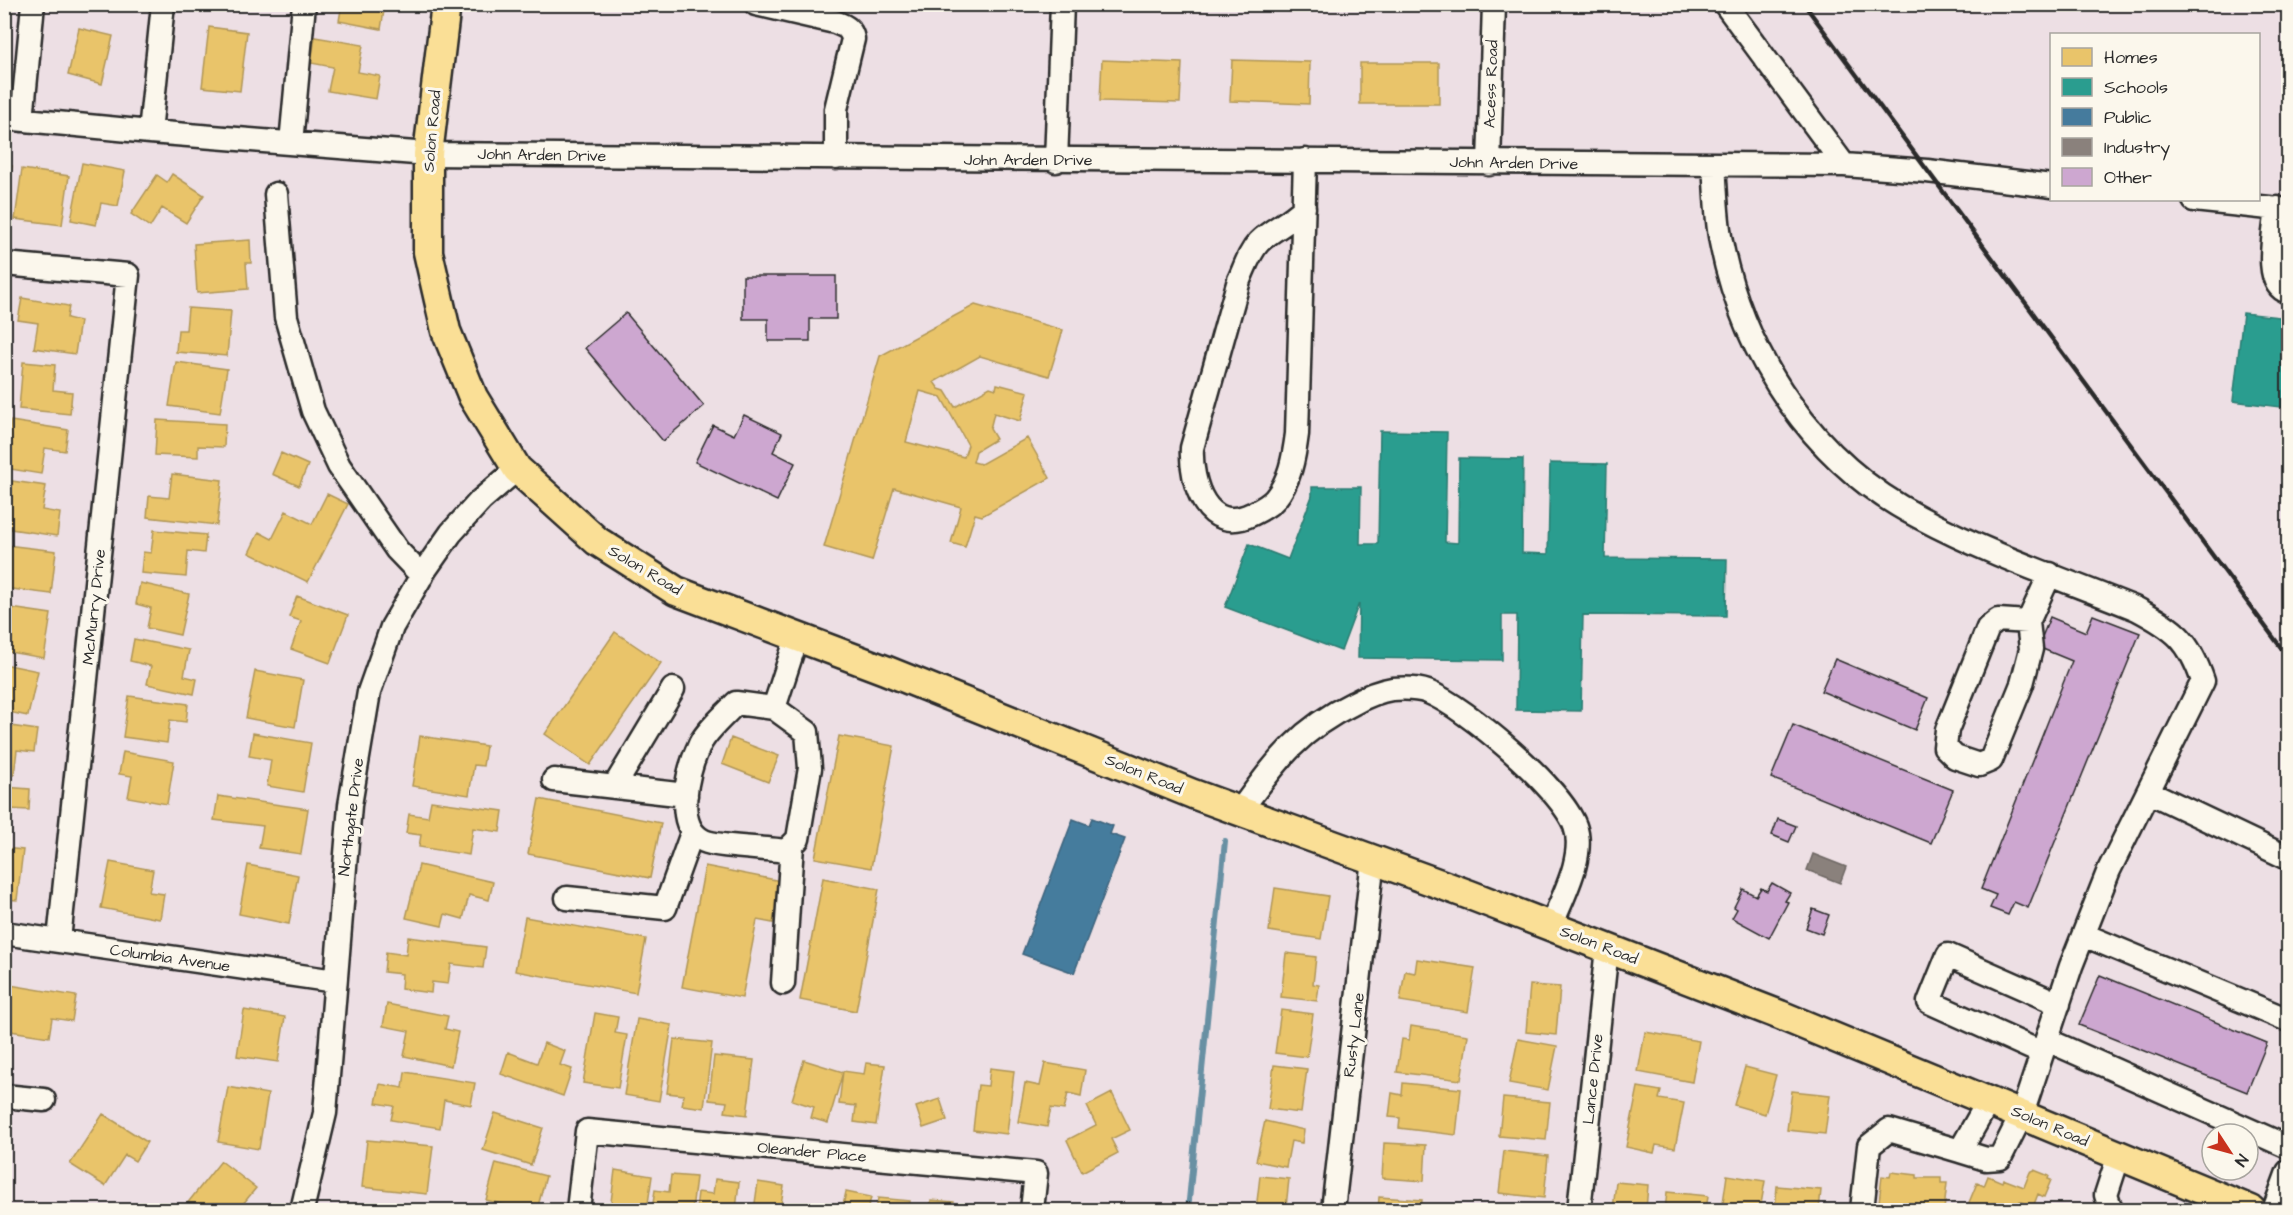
<svg xmlns="http://www.w3.org/2000/svg" width="2293" height="1215" viewBox="0 0 2293 1215" font-family="'Architects Daughter',sans-serif">
<style>
.homes{fill:#e9c46a;stroke:#b09657;stroke-width:1.5;fill-rule:evenodd}
.schools{fill:#2a9d8f;stroke:#2a7b71;stroke-width:1.5}
.public{fill:#457b9d;stroke:#3d637b;stroke-width:1.5}
.industry{fill:#8a817c;stroke:#6e6764;stroke-width:1.5}
.lines{fill:none;stroke-linecap:round;stroke-linejoin:round}
.stream{stroke:#6890a3;stroke-width:6}
.building{fill:#cda7d0;stroke:#2b2b2b;stroke-width:1.5}
.minor-casing{stroke:#2b2b2b;stroke-width:27}
.major-casing{stroke:#2b2b2b;stroke-width:33}
.minor{stroke:#fbf7ec;stroke-width:22}
.major{stroke:#fadf96;stroke-width:28}
.rail{stroke:#2b2b2b;stroke-width:4.5}
.labels{text-anchor:middle;dominant-baseline:central;stroke-width:6;stroke-linejoin:round;paint-order:stroke}
.street-label{font-size:16px;fill:#2b2b2b;stroke:#fbf7ec}
</style>
<rect width="100%" height="100%" fill="#eddfe4"/>
<filter id="ink" filterUnits="userSpaceOnUse"><feTurbulence type="fractalNoise" baseFrequency=".0167" numOctaves="2"/><feDisplacementMap in="SourceGraphic" scale="12" xChannelSelector="R" yChannelSelector="G"/><feConvolveMatrix kernelMatrix="1 2 1 2 8 2 1 2 1" color-interpolation-filters="sRGB"/></filter>
<g filter="url(#ink)">
<!-- homes -->
<path class="homes" d="M342,4H385L381,29L339,21Z
M209,27L247,32L240,91L202,87Z
M79,28L113,36L102,84L68,75Z
M315,37L363,45L358,72L380,76L376,99L328,91L333,67L311,63Z
M1102,60L1182,63L1180,103L1100,101Z
M1232,60L1310,62L1309,104L1230,101Z
M1360,63H1439V104H1360Z
M82,163L125,171L118,206L101,203L96,225L71,220Z
M4,165L12,166L6,200L4,199Z
M22,169L69,176L62,225L15,219Z
M172,174L204,195L186,223L162,208L150,227L131,214L157,175L167,182Z
M250,240L251,263H246L248,289L197,293L194,244Z
M22,298L69,306L67,318L80,321L75,354L34,348L38,323L18,320Z
M975,305L1063,330L1049,376L980,356L934,382L939,389L945,391L955,407L990,387L996,389L997,384L1028,392L1020,421L994,413L990,429L996,439L976,451L973,462L981,464L1027,438L1050,478L982,516L975,514L965,547L951,543L961,507L894,488L872,561L824,547L880,356ZM920,391L941,397L968,445L964,457L906,442Z
M188,308L231,311L227,356L176,352L178,330H186Z
M23,362L55,365L53,390L72,392L70,414L19,409Z
M176,362L227,369L220,413L169,406Z
M157,420L225,424L224,447L198,446V457L155,455Z
M11,421L68,430L65,451L45,448L41,474L4,468Z
M281,453L308,465L299,486L272,474Z
M172,474L222,480L217,525L147,517L149,496L169,498Z
M12,481L46,486L42,510L60,513L57,536L4,528Z
M327,494L348,504L308,582L249,553L259,532L272,539L286,511L312,524Z
M154,530L206,535L204,553L188,551L186,577L141,573L143,552L151,553Z
M6,545L56,551L51,594L4,588Z
M140,583L189,594L180,635L147,628L151,608L136,604Z
M297,596L348,615L330,663L291,649L301,621L289,617Z
M4,607L51,614L44,658L4,651Z
M615,632L661,663L590,765L545,734Z
M134,639L189,650L184,676L197,679L194,694L147,684L151,666L130,661Z
M4,664L38,671L28,716L4,711Z
M255,671L303,680L295,727L246,718Z
M129,696L188,704L186,722L170,720L167,743L123,737Z
M4,725L37,730L34,752L17,750L14,775L4,773Z
M253,733L311,743L303,792L267,786L271,760L249,756Z
M420,736L486,746L483,766L474,765L469,795L412,786Z
M839,736L894,746L871,868L815,858Z
M731,738L779,756L768,782L722,764Z
M123,752L174,761L167,804L128,797L132,776L119,774Z
M4,787L30,789L29,810L9,809L7,834H4Z
M218,796L308,809L301,854L259,848L263,826L214,820Z
M539,799L661,823L650,878L528,854Z
M431,801L503,811L500,832L473,828L469,855L419,847L421,835L406,833L409,814L428,817Z
M4,848L23,850L17,900L4,899Z
M110,862L153,870L149,892L164,894L160,919L101,908Z
M248,865L298,875L289,924L239,914Z
M419,865L493,882L489,900L469,895L463,919L445,914L442,926L406,918Z
M705,866L781,881L773,923L757,920L742,998L682,987Z
M823,878L879,889L856,1011L800,1000Z
M1275,888L1328,896L1321,939L1269,931Z
M525,917L646,939L636,993L515,971Z
M408,937L486,947L483,968L451,964L448,984L432,982L431,993L401,989L402,974L384,972L386,952L406,955Z
M1286,953L1316,957L1313,984L1319,985L1317,1001L1281,997Z
M1417,959L1475,968L1468,1012L1400,1001L1405,971L1415,973Z
M4,984L76,996L72,1021L52,1018L49,1037L4,1030Z
M1530,985L1560,987L1556,1035L1526,1032Z
M387,1004L448,1016L445,1029L458,1032L451,1066L404,1056L409,1031L383,1026Z
M244,1010L285,1017L278,1062L237,1056Z
M1281,1010L1313,1014L1307,1057L1275,1053Z
M595,1013L618,1017L615,1033L627,1035L618,1088L583,1083Z
M637,1019L672,1025L659,1101L624,1095Z
M1411,1026L1468,1035L1461,1080L1397,1072L1402,1039L1409,1040Z
M1645,1032L1699,1041L1692,1082L1638,1072Z
M674,1039L712,1043L704,1108L682,1105L684,1095L667,1093Z
M1518,1039L1557,1046L1548,1090L1509,1083Z
M544,1043L565,1051L560,1065L572,1069L563,1096L501,1074L508,1052L537,1063Z
M714,1056L754,1060L747,1115L725,1112L727,1102L709,1100Z
M804,1060L843,1072L828,1123L811,1118L814,1107L792,1100Z
M866,1063L885,1065L876,1125L854,1122L856,1106L839,1104L843,1071L864,1074Z
M1045,1063L1085,1070L1081,1096L1068,1093L1064,1110L1051,1108L1047,1127L1018,1122L1025,1083L1040,1086Z
M1274,1065L1307,1069L1301,1113L1268,1109Z
M1745,1067L1776,1075L1765,1114L1734,1105Z
M990,1068L1014,1071L1007,1134L973,1130L978,1085L988,1086Z
M405,1072L475,1083L471,1105L444,1100L440,1128L391,1120L394,1106L376,1103L380,1084L403,1088Z
M1403,1083L1461,1089L1456,1135L1399,1128L1400,1118L1389,1117L1392,1093L1402,1095Z
M228,1087L268,1094L259,1149L218,1142Z
M1638,1087L1661,1091L1659,1099L1684,1103L1675,1148L1656,1145L1654,1153L1626,1147Z
M1792,1091L1830,1095L1825,1134L1787,1130Z
M1112,1093L1130,1130L1111,1139L1118,1153L1082,1172L1067,1140L1096,1125L1087,1106Z
M1503,1098L1550,1102L1546,1140L1499,1136Z
M940,1099L947,1120L923,1128L916,1107Z
M495,1113L543,1128L531,1165L483,1150Z
M103,1114L147,1142L135,1161L125,1155L105,1186L70,1164Z
M1265,1121L1304,1130L1302,1143L1291,1141L1286,1167L1256,1161Z
M367,1140L433,1146L427,1194L362,1187Z
M1384,1143L1426,1145L1424,1181L1382,1178Z
M1504,1151L1548,1156L1544,1198L1499,1193Z
M221,1161L256,1188L238,1210H182Z
M496,1163L546,1176L537,1210H525L486,1200Z
M615,1170L652,1176L647,1210H610Z
M2034,1170L2049,1176L2048,1179L2051,1180L2044,1197L2038,1194L2033,1207L2020,1201L2016,1210H1970L1972,1206L1968,1205L1977,1183L1984,1186L1988,1176L2002,1182L2003,1179L2024,1187L2030,1172Z
M1891,1172L1917,1175V1178H1941V1183H1947L1944,1210H1884L1885,1203L1879,1202L1882,1176L1890,1177Z
M671,1175L696,1177L692,1210H652L655,1190L669,1192Z
M1727,1175L1765,1181L1760,1210H1722Z
M1260,1176L1289,1179L1286,1207L1293,1208V1210H1256Z
M715,1179L739,1182L736,1210H696L698,1192L713,1194Z
M758,1182L784,1186L780,1210H754Z
M1616,1182L1648,1185L1646,1210H1613Z
M1777,1186L1821,1190L1819,1210H1775Z
M846,1192L871,1197L868,1210H842Z
M1667,1192L1708,1196L1706,1210H1665Z
M1379,1197L1422,1200L1421,1210H1378Z
M878,1198L910,1201L909,1210H876Z
M931,1200L954,1202L953,1210H930Z
M1505,1206L1535,1207V1210H1505Z"/>
<!-- schools -->
<path class="schools" d="M2243,313L2288,318V408L2233,401Z
M1380,431L1447,432L1445,542L1458,543L1459,458L1523,459L1522,553L1548,554L1550,463L1607,464L1605,558L1727,559L1726,616L1583,615L1581,711L1516,710L1517,615H1502V660L1358,658L1359,603L1341,651L1225,607L1249,544L1288,559L1312,496V487H1361L1360,544H1378Z"/>
<!-- public -->
<path class="public" d="M1092,818L1113,826L1110,834L1125,839L1074,973L1022,954L1073,819L1089,825Z"/>
<!-- industry -->
<path class="industry" d="M1813,854L1846,867L1840,883L1807,870Z"/>
<g class="lines">
<!-- stream -->
<path class="stream" d="M1188,1210L1225,841"/>
</g>
<!-- building -->
<path class="building" d="M743,276H836V319H810V341H768V319H743Z
M626,313L704,406L663,441L585,348Z
M744,415L782,433L773,452L795,463L777,501L695,462L713,425L734,435Z
M2093,615L2140,633L2028,908L2014,902L2008,915L1990,908L1996,895L1981,889L2072,661L2038,647L2050,617L2086,632Z
M1835,659L1928,698L1915,730L1821,691Z
M1793,725L1953,790L1931,843L1771,778Z
M1778,819L1796,826L1789,842L1772,835Z
M1772,883L1790,893L1785,901L1788,902L1769,938L1732,918L1737,909L1734,907L1743,889L1756,896L1761,888L1767,891Z
M1813,909L1829,915L1822,934L1806,928Z
M2100,975L2267,1043L2247,1092L2079,1025Z"/>
<g class="lines">
<!-- minor casing -->
<g class="minor-casing">
<path id="minor" d="M756,4L835,22C845,26 851,28 853,39L836,109V158
M1725,4L1844,165
M4,118L150,132L428,154L1844,165L1927,171L2052,186
M22,120L33,4
M150,132L163,4
M291,143L304,4
M1056,161L1062,4
M1489,164L1494,4
M1714,165C1716,190 1716,217 1721,242C1744,357 1814,463 1919,517C1988,554 2065,580 2137,609C2175,629 2189,640 2203,681L2109,870L2071,966L2022,1114L2000,1158L1986,1159L1960,1151
M276,194L286,317L313,411L339,466L397,550L422,576
M2194,200L2288,210
M1304,208C1291,222 1272,229 1259,242C1249,253 1245,267 1239,280L1192,448C1190,482 1207,536 1252,514C1260,510 1269,506 1275,499C1290,481 1294,457 1297,434L1305,160
M2277,208C2275,231 2262,284 2288,292
M4,264L128,275L59,940
M2028,622L1998,620L1988,628L1947,730L1945,747L1955,757L1979,765L1991,760L2022,684L2031,649L2028,622L2050,574
M774,708L736,703C725,715 707,730 700,744C688,769 672,827 704,841C717,847 768,848 786,851L798,839L810,768L807,732L774,708L797,637
M554,780L686,795
M614,787L673,689
M2149,792L2288,858
M1240,811C1276,762 1298,730 1354,703C1365,697 1380,691 1392,689C1404,688 1417,688 1428,692C1466,707 1561,788 1575,826C1586,856 1562,898 1551,926
M567,898L665,908L692,833
M4,933L335,981
M2084,935L2288,1020
M783,983L792,845
M2047,1040L2288,1147
M2042,1053L1929,1002L1948,955L2059,1004
M4,1096L44,1100
M302,1210L325,1113L350,805L369,692L392,627L425,570L451,533L481,500L517,469
M578,1210L587,1131L1036,1173L1032,1210
M1333,1210L1373,859
M1579,1210L1607,948
M1862,1210L1869,1146L1889,1130L1960,1151L1989,1100
M2111,1210L2106,1195L2119,1155
M2274,1210L2288,1172"/>
</g>
<!-- major casing -->
<g class="major-casing">
<path id="major" d="M446,4L428,154V252L446,331L473,397L517,469L597,541L676,591L885,670L1193,794L1470,895L1780,1015L2251,1210"/>
</g>
<!-- minor -->
<use href="#minor" class="minor"/>
<!-- major -->
<use href="#major" class="major"/>
<!-- rail -->
<path class="rail" d="M1804,4L2288,657"/>
</g>
</g>
<g class="labels">
<!-- street labels -->
<g class="street-label">
<text transform="translate(1491 84) rotate(-88)">Acess Road</text>
<text transform="translate(432 131) rotate(-85)">Solon Road</text>
<text transform="translate(542 155) rotate(1)">John Arden Drive</text>
<text x="1028" y="160">John Arden Drive</text>
<text transform="translate(1514 163) rotate(1)">John Arden Drive</text>
<text transform="translate(645 570) rotate(31)">Solon Road</text>
<text transform="translate(94 607) rotate(-84)">McMurry Drive</text>
<text transform="translate(1144 774) rotate(22)">Solon Road</text>
<text transform="translate(351 817) rotate(-83)">Northgate Drive</text>
<text transform="translate(1599 945) rotate(21)">Solon Road</text>
<text transform="translate(170 958) rotate(8)">Columbia Avenue</text>
<text transform="translate(1354 1035) rotate(-83)">Rusty Lane</text>
<text transform="translate(1593 1079) rotate(-84)">Lance Drive</text>
<text transform="translate(2050 1126) rotate(23)">Solon Road</text>
<text transform="translate(812 1152) rotate(5)">Oleander Place</text>
</g>
</g>
<!-- margin -->
<rect width="2293" height="1215" fill="none" stroke="#fbf7ec" stroke-width="24"/>
<rect x="12" y="12" width="2269" height="1191" fill="none" stroke="#2b2b2b" stroke-width="2" filter="url(#ink)"/>
<!-- legend -->
<rect x="2050" y="33" width="210" height="168" fill="#fbf7ec" stroke="#a8a59f" stroke-width="1.5"/>
<rect x="2062" y="48" width="30" height="18" fill="#e9c46a" stroke="#a8a59f" stroke-width="1.5"/>
<text x="2104" y="63" font-size="18" fill="#2b2b2b">Homes</text>
<rect x="2062" y="78" width="30" height="18" fill="#2a9d8f" stroke="#a8a59f" stroke-width="1.5"/>
<text x="2104" y="93" font-size="18" fill="#2b2b2b">Schools</text>
<rect x="2062" y="108" width="30" height="18" fill="#457b9d" stroke="#a8a59f" stroke-width="1.5"/>
<text x="2104" y="123" font-size="18" fill="#2b2b2b">Public</text>
<rect x="2062" y="138" width="30" height="18" fill="#8a817c" stroke="#a8a59f" stroke-width="1.5"/>
<text x="2104" y="153" font-size="18" fill="#2b2b2b">Industry</text>
<rect x="2062" y="168" width="30" height="18" fill="#cda7d0" stroke="#a8a59f" stroke-width="1.5"/>
<text x="2104" y="183" font-size="18" fill="#2b2b2b">Other</text>
<!-- north arrow -->
<g transform="translate(2230 1152) rotate(126)"><circle r="28" fill="#fbf7ec" stroke="#a8a59f" stroke-width="1.5"/>
<path d="M0-4.5L10 22L0 15L-10 22Z" fill="#c8321e"/>
<text y="-9" font-size="16" font-weight="bold" text-anchor="middle" fill="#2b2b2b">N</text>
</g>
</svg>
